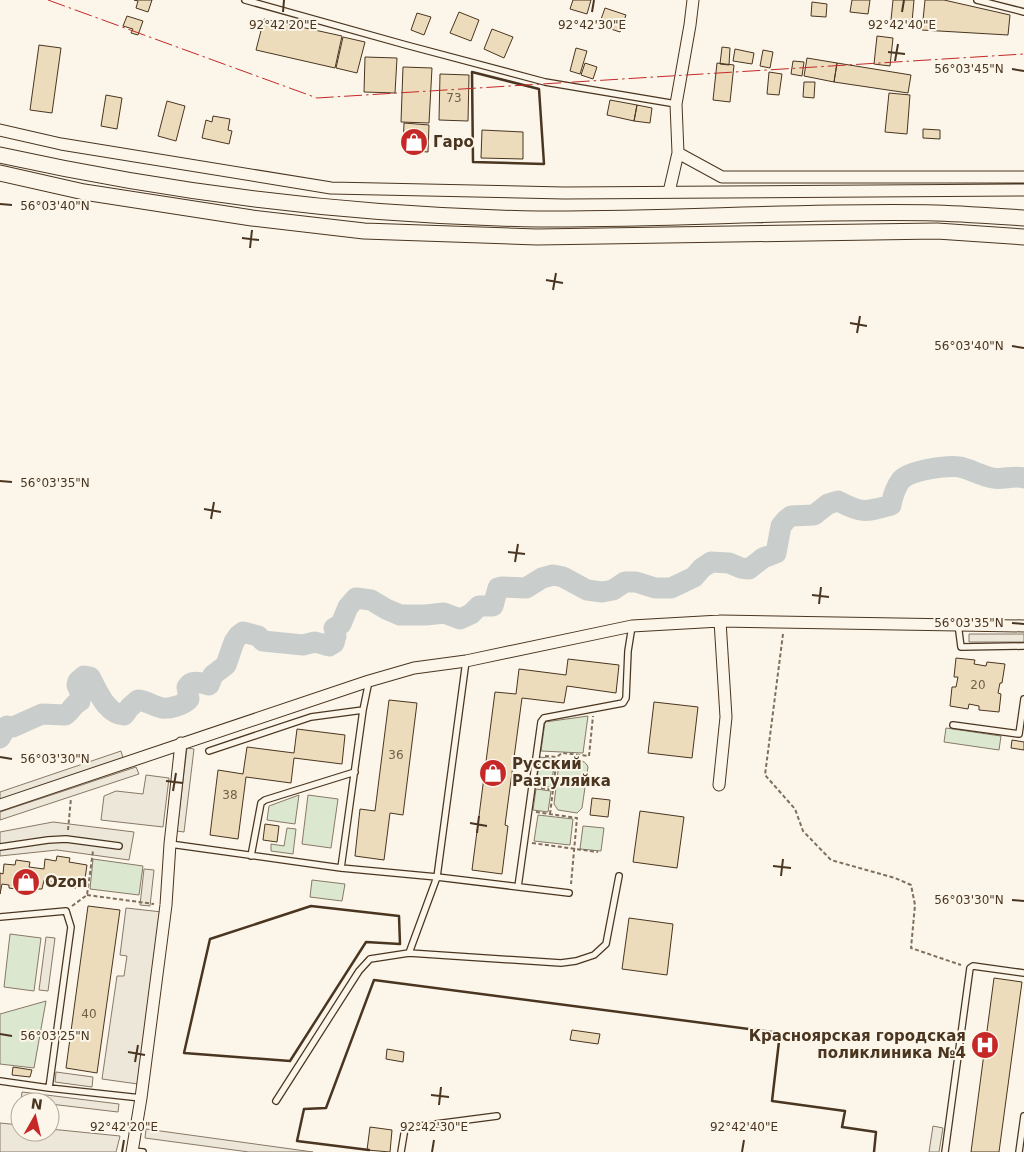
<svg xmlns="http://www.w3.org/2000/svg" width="1024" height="1152" viewBox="0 0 1024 1152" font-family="'DejaVu Sans',sans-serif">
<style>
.green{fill:#dce7d0;stroke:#887966}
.parking{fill:#ede7d9;stroke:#887966}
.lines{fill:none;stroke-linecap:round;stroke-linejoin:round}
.river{stroke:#c9cecd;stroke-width:21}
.building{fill:#ecdcbc;stroke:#4a3520}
.service-casing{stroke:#4a3520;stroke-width:8}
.minor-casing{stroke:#4a3520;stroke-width:13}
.secondary-casing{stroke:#4a3520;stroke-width:17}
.path{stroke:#7f6f5c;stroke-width:2;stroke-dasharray:4 2.5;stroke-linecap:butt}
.service{stroke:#fbf6e9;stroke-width:5.5}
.minor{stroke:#fbf6e9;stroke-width:11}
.secondary{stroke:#fbf6e9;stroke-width:15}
.wall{stroke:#4a3520;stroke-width:2.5}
.power{stroke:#c62828;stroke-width:1;stroke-dasharray:18 4 2.5 4;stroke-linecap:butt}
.ticks{fill:none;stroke:#4a3520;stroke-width:2}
.labels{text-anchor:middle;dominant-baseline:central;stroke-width:4;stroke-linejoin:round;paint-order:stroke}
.number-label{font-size:12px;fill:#725f47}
.poi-label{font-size:15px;font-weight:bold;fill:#4a3520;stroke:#fbf6e9;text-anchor:start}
.ticks-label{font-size:12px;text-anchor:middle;fill:#4a3520;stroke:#fbf6e9;stroke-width:4;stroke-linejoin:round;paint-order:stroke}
</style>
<rect width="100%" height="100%" fill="#fbf6e9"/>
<!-- green -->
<path class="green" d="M588,716L583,753L541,751L545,722Z
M946,728L1001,736L999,750L944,742Z
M540,757L555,759L551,787L536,786Z
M565,759C573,760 585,758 588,767L582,808L577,813L558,810L554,804L559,763Z
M536,789L551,791L548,812L533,810Z
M299,795L295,824L267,820L269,806Z
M308,795L338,799L331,848L302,844Z
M538,815L573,819L570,845L534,841Z
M583,826L604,828L601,851L580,849Z
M287,828L296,829L293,854L271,851V844L284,846Z
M93,859L143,866L139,895L90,889Z
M312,880L345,884L342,901L310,897Z
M10,934L41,938L34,991L4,987Z
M46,1001L34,1068L0,1064V1014Z"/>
<!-- parking -->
<path class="parking" d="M969,634H1024V642H969Z
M187,748L194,749L184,832L177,831Z
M121,751L123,758L0,800V792Z
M136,767L139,774L0,820V812Z
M146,775L169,778L163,827L101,820L104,796L116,791L143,794Z
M53,822L134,832L129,860L57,850L0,856V832Z
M144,869L154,870L150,906L140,905Z
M126,908L162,912L138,1084L102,1079L117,976H124L127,956L120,955Z
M46,937L55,938L48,991L39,990Z
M56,1072L93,1077L92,1087L55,1082Z
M22,1092L119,1104L118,1112L50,1104V1102L21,1100Z
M0,1123L20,1125V1132H50V1129L120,1136L116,1152H0Z
M933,1126L943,1128L939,1152H929Z
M146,1129L313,1152H249L145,1138Z"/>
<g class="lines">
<!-- river -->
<path class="river" d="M0,738L7,726L13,727L42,714L65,715C71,712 72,705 80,701V692L77,685L78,681L84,676L90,677C98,691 106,714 124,715L130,707L138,700C147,701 153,706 162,708C170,709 184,705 189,699L187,687C192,679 201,683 209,685L213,675L226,665L234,642L238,636L243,632L258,636L263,641L303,645L315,642L329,646L334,643L336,636L334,628L341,624L348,607L356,598L371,600L386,609L400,615H426L444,613L460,619L471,614L479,606H493L498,588L502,587L526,588L542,578L553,575L563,577L587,590L602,592L613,590L625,582H636L655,588H671L694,577L702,568L711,562L729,563L741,568L749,569L763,558L776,553L781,526L786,520L791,516L814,515L828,504L838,501C863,514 865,512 891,505C893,495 895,488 901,480C910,470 948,465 960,467C972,470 982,476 993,478C1003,480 1014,475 1024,478"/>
</g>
<!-- building -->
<path class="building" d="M134,0H152L148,12L136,8L138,1Z
M573,0H591L587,14L570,9Z
M852,0H870L868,14L850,12Z
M893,0H914L912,22L891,20Z
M925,0H944L1010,15L1008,35L922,30Z
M812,2L827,4L826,17L811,16Z
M605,8L626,15L620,32L599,25Z
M459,12L479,20L471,41L450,33Z
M417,13L431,17L424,35L411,30Z
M127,16L143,21L138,35L131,33L133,29L123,26Z
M264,19L342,36L335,68L256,50Z
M492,29L513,37L504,58L484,49Z
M877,36L893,38L890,66L874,64Z
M343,37L365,42L357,73L336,68Z
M39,45L61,48L52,113L30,110Z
M722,47L730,48L729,65L720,64Z
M576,48L587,51L580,74L570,71Z
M735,49L754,53L752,64L733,61Z
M763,50L773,52L770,68L760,66Z
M365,57L397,58L395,93L364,92Z
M807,58L837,63L834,82L804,76Z
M793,61L804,62L802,76L791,74Z
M585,63L597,67L593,79L581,75Z
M717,63L734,65L730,102L713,100Z
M837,63L911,75L908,93L834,82Z
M403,67L432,68L429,123L401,122Z
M769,72L782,74L779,95L767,94Z
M440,74L469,75L468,121L439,120Z
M804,82H815L814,98L803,97Z
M889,93L910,95L907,134L885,132Z
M106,95L122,98L117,129L101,126Z
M610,100L637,105L634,121L607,115Z
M167,101L185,106L176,141L158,136Z
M637,105L652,108L650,123L634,121Z
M213,116L230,119L228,130L232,131L229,144L202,138L206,120L212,122Z
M404,123L429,125L428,152L403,150Z
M923,129L940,130V139L923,138Z
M482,130L523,132V159L481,158Z
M956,658L975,660L974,664L986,666L987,662L1005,664L1002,683H1000L998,693L1001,694L999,712L979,710V706L969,704L968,709L950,706L952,687H956L958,677H954Z
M568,659L619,665L616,693L567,686L564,703L522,698L505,825L508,826L502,874L472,870L495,692L516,694L519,669L566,675Z
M389,700L417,703L403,815L390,813L384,860L355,856L360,809L375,811Z
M654,702L698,707L692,758L648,753Z
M297,729L345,735L342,764L294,758L291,783L246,777L238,839L210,835L218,770L243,774L247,747L294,753Z
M1012,740L1024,742V750L1011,748Z
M592,798L610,800L608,817L590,815Z
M640,811L684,817L677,868L633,862Z
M265,824L279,826L277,842L263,840Z
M57,856L70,858L69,862L87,865L84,885H77L76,888L50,884L51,881L44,880L42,889H36V892L9,888V885L2,884L0,894V873L3,874L4,864L15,865L16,860L30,862L29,867L44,869L45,859L56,861Z
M88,906L120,910L97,1073L66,1068Z
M629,918L673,924L667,975L622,969Z
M994,978L1022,982L1018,1011L999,1152H971Z
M572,1030L600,1034L598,1044L570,1040Z
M387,1049L404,1052L403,1062L386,1059Z
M13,1067L32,1070L30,1077L12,1075Z
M370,1127L392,1130L390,1152L367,1150Z"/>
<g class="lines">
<!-- service casing -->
<g class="service-casing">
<path id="service" d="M245,0L406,45L545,82L676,104
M977,0L1024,12
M958,624L961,647L1024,646
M953,725L1019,734L1024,699
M209,751L311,717L363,710
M170,844L341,868L437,877L569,893
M0,847L48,840L66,839L119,846
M251,856L261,803L265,800L355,772
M341,868L363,710L369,681
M518,887L541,722L544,718L623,703L626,698L628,651L632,626
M0,917L66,911L71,927L49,1088L141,1098
M409,953L437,877L466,661
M0,1081L49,1088
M276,1101L359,971L370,959L409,953L561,963L576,961L594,955L606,944L619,876
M132,1151L143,1152
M401,1152L405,1128L497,1116
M945,1152L970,968L973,966L1024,973
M1019,1152L1024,1116"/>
</g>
<!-- minor casing -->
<g class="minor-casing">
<path id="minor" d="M0,130L61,144L331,188L564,193L1024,190
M678,153L722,177H1024
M669,192L678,153L676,104L690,25L693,0
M719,785L726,717L720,621
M0,805L369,681L414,668L466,661L632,626L720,621L1024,626
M132,1152L141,1098L166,905L170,844L181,743"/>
</g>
<!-- secondary casing -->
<g class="secondary-casing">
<path id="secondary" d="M0,155C177,194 357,216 538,219C671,220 804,210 936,213C965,214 995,216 1024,218
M0,173L84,192L252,218L364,231L537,237L937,231L1024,237"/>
</g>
<!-- path -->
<path class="path" d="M783,634L765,775L795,809L803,831L831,860L895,878L911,885L915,905L911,948L961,965
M545,756L557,757
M541,788L553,790
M536,812L577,818L571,884
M550,814L557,757L562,753L589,756L593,716
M68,830L71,798
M532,843L598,852
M87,895L154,904
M72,906L87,895L93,851"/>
<!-- service -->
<use href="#service" class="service"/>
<!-- minor -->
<use href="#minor" class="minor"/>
<!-- secondary -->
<use href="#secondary" class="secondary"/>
<!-- wall -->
<path class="wall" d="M472,72L539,89L544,164L473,162Z
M311,906L399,916L400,944L366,942L290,1061L184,1053L210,939Z
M369,1150L297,1141L304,1109L326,1108L374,980L780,1033L772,1101L845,1111L842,1127L876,1132L874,1152"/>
<!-- power -->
<path class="power" d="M48,0L317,98L1024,54"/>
</g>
<!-- ticks -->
<path class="ticks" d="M283,12L284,0M592,12L594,0M902,12L904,0M888,52L905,54M895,61L898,44M1012,69L1024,71M0,204L12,205M242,238L259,240M250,248L252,230M546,280L563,283M553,290L556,273M850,323L867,326M857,333L860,316M1012,346L1024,348M0,481L12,482M204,509L221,512M211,519L214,502M508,552L525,554M515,562L518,544M812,595L829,597M819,604L821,587M1012,623L1024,624M0,757L12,759M166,781L183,783M173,791L176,773M470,823L487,826M477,833L479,816M773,866L791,868M781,876L783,859M1012,900L1024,901M0,1034L12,1036M128,1052L145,1055M135,1062L138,1045M431,1095L449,1097M439,1105L441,1087M122,1152L124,1140M432,1152L434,1140M742,1152L744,1140"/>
<!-- icons -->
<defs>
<g id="shop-disc" transform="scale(1.4375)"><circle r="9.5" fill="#c62828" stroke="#fbf6e9"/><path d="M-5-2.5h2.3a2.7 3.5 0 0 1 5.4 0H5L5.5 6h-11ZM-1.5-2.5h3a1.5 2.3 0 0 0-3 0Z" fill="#fff"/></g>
<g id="hospital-disc" transform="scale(1.4375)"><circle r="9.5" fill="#c62828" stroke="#fbf6e9"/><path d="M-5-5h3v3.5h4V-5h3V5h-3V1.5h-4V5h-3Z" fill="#fff"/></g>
</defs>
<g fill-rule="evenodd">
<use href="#shop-disc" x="414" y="142"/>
<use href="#shop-disc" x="493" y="773"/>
<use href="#shop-disc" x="26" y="882"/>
<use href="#hospital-disc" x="985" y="1045"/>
</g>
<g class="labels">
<!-- number labels -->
<g class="number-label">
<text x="454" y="98">73</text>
<text x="978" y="685">20</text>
<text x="396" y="755">36</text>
<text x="230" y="795">38</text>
<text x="89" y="1014">40</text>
</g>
<!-- poi labels -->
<g class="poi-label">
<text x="433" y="142">Гаро</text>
<text x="512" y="764">Русский<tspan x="512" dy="17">Разгуляйка</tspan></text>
<text x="45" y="882">Ozon</text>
<text x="966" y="1036" text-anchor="end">Красноярская городская<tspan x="966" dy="17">поликлиника №4</tspan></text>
</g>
</g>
<g class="ticks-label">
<text x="283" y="29">92°42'20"E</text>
<text x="592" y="29">92°42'30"E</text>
<text x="902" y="29">92°42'40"E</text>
<text x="969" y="73">56°03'45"N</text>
<text x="55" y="210">56°03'40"N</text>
<text x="969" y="350">56°03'40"N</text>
<text x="55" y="487">56°03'35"N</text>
<text x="969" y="627">56°03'35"N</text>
<text x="55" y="763">56°03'30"N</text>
<text x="969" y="904">56°03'30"N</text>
<text x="55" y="1040">56°03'25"N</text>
<text x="124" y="1131">92°42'20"E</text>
<text x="434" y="1131">92°42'30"E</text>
<text x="744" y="1131">92°42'40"E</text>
</g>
<!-- north arrow -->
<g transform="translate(35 1117) rotate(8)"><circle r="24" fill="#fbf6e9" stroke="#b4a999"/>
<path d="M0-4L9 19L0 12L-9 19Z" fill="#c62828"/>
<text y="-8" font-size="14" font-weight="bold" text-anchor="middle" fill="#4a3520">N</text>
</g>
</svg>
